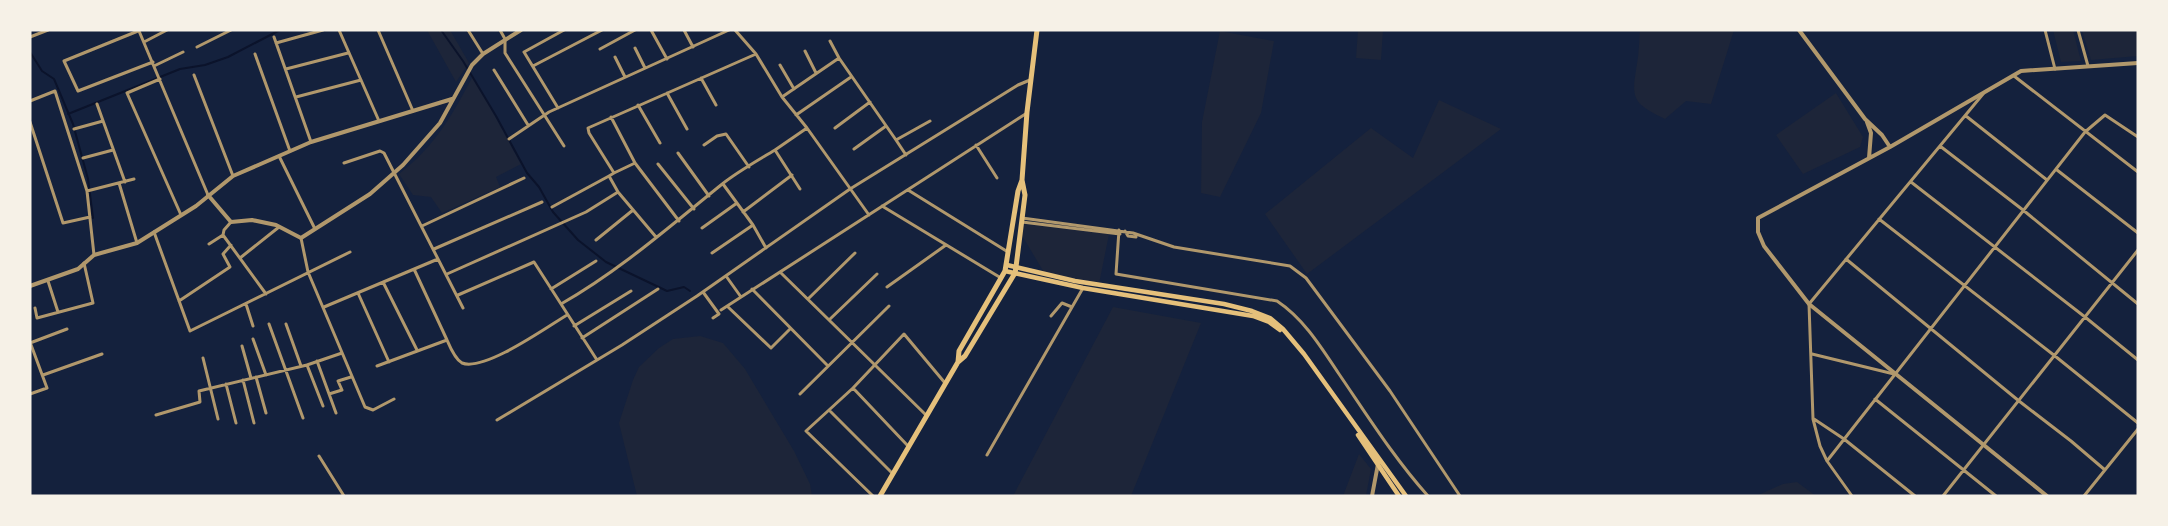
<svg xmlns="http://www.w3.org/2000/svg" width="2168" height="526" viewBox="0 0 2168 526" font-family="Cabin,sans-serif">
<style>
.green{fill:#1d2539}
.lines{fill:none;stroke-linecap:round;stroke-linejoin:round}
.stream{stroke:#0b132b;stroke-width:2}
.minor{stroke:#b1986c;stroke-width:3}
.tertiary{stroke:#b1986c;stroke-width:4}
.secondary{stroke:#e5c07b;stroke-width:4.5}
.primary{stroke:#e5c07b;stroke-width:5}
</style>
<rect width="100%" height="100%" fill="#14213d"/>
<!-- green -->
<path class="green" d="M427,30H450L469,63L456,82Z
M1358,30H1383L1381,60L1356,58Z
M1640,30H1734L1711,104L1686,101L1665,119C1632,103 1631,99 1637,64C1639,53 1639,41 1640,30Z
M2053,30H2073L2081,61L2061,62Z
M2082,30H2138V56L2091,60Z
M1220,31L1274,41L1261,113L1220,197L1201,193L1202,122Z
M473,76L521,164L496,177L500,187L442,213L431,197L413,195L399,174C436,145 451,117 473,76Z
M1836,93L1863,137L1860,147L1803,174L1776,135Z
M1439,100L1501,129L1307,274L1265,214L1371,128L1413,158Z
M1022,224L1109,234L1099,284L1045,274L1021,234Z
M1113,307L1201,323L1131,496H1013Z
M700,336L723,343L745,369L794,451L810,484L812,496H637L619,423L633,380L639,367L659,348L673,339Z
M1359,454L1371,469L1366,496H1343Z
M1797,482L1816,496H1756L1783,484Z"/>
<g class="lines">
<!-- stream -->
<path class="stream" d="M441,30L463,61L496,116L527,173L539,187L553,212L578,240L606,262L667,291L684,287L690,291
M30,52L42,71L54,79L73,124L88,179L93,218
M68,114L180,69L205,65L228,57L280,30"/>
<!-- minor -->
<path class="minor" d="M339,30L379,121
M378,30L413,111
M468,30L483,54
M500,30L505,39V53L564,146
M651,30L667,59
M684,30L693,47
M735,30L756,54L782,97L807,128L869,215
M2045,30L2055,69
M2078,30L2088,66
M138,31L64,61L78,91L153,62
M139,31L208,195
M30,37L48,30
M274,37L311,142
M830,41L839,58
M144,42L167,30
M276,43L323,30
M197,47L231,30
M635,48L645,68
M600,49L635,30
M805,51L816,73
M255,54L290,151
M615,57L625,77
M780,65L794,89
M154,66L183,52
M533,66L602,30
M286,69L348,53
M494,70L528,125
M194,75L233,176
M2014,76L2138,172
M701,78L716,105
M160,79L127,93L181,215
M667,93L687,129
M296,97L361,80
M782,97L839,58L896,140L930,121
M30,101L55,91L87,191L94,255
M97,104L125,182
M638,105L660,143
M558,108L524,52L564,30
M796,115L851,77
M1966,116L2047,180
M611,117L635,163L679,221
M30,122L63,223L90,217
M835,128L870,102
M74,129L103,121
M509,139L549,112L729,30
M896,140L906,155
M704,145L717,136L726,134L749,167
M976,145L997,178
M1940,146L2023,210L2138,304
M854,149L886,126
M678,153L709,196
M279,156L315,229
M83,158L113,150
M344,163L380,151L384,153L463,308
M658,164L694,209
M2057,170L2138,233
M614,173L635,163
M1911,182L2085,317L2138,360
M119,183L137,243
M723,184L753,225
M800,189L775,150L807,128
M908,190L1008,252
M87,191L134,179
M882,206L1001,278
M552,207L609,176
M743,212L792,175
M1022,218L1133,233L1174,247L1290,266L1306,278L1390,391L1460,496
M1879,219L2055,356L2138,423
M231,222L224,230L223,235L266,294
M1022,222L1120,234
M422,226L524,178
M702,228L737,203
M1119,230L1116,274L1277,301C1304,319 1321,347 1339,374C1367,415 1394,458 1428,496
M1125,231L1128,236L1136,237
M154,232L190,331L350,252
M656,237L618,192L609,176L614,173L589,133L588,128L756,54
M301,238L308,272L365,407L373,410L394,399
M596,240L633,210
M209,244L223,235
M434,249L542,202
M712,253L753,225L766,248
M240,258L279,227
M1846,259L2019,401L2071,441L2105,470
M780,272L927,416
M447,274L586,212L618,192
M726,276L741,297
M48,281L58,312
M383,282L417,350
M887,287L946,245
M551,289L596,261
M752,289L828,366
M703,292L719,314L713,318
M358,293L389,362
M458,295L534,262L597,360
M808,299L855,253
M179,301L230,267L223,254L231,245
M246,304L253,326
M561,304C619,271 669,227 721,185C737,172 757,161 775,150
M727,306L771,348L790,329
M324,307L438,259
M35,308L37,318L93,303L84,263
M721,310L1027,113
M1051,316L1062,303L1072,307
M829,320L877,274
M269,324L303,418
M286,324L301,366
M574,326L631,291
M582,338L658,289
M253,339L266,375
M447,340C450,347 455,359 462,363C484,372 547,327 567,315
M30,342L47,388L30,394
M30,343L67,329
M242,346L251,378
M1812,354L1894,374
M203,358L218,419
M317,361L336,413
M307,365L323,406
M377,366L447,340L414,269
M43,375L102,354
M256,377L266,413
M243,380L254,423
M226,384L236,423
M853,388L829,410L892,473
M329,394L342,390L338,381L351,377
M800,394L889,306
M1875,399L1996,496
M829,410L806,431L873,496
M156,415L200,402L199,391L307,365L342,353
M1814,419L1844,439L1915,496
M497,420L622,345L697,296L850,189L1018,85L1030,80
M908,446L853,388L904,334L945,383
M987,455L1083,288
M319,456L344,496
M1827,461L2085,132L2105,115L2138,137
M1852,496L1827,461L1820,446L1813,419L1809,304L1983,94
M1943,496L2138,250
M2084,496L2138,429"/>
<!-- tertiary -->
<path class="tertiary" d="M1799,30L1865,119L1882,135L1890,147
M1867,122L1871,133L1869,158
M208,195L231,222L252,220L276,225L301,238L370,194L403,165L440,123L472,65L483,54L521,30
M30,286L78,269L94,255L137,243L196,206L233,176L311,142L452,99
M1372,496L1378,464
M2047,496L1809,304L1764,246L1758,232V218L1890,147L2021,71L2138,63"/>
<!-- secondary -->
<path class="secondary" d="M1007,265L1075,281L1224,304L1252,311L1270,318L1283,329L1304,354L1406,496
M1005,271L1083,288L1253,316L1269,322L1280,330
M1358,435L1399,496"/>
<!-- primary -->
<path class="primary" d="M958,362L959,351L1005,271L1018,191L1022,180
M880,496L958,362L965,356L1015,273L1016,267L1025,195L1022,180L1027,112L1037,30"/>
</g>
<!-- border -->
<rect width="2168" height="526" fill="none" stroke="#f6f1e7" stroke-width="63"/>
</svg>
